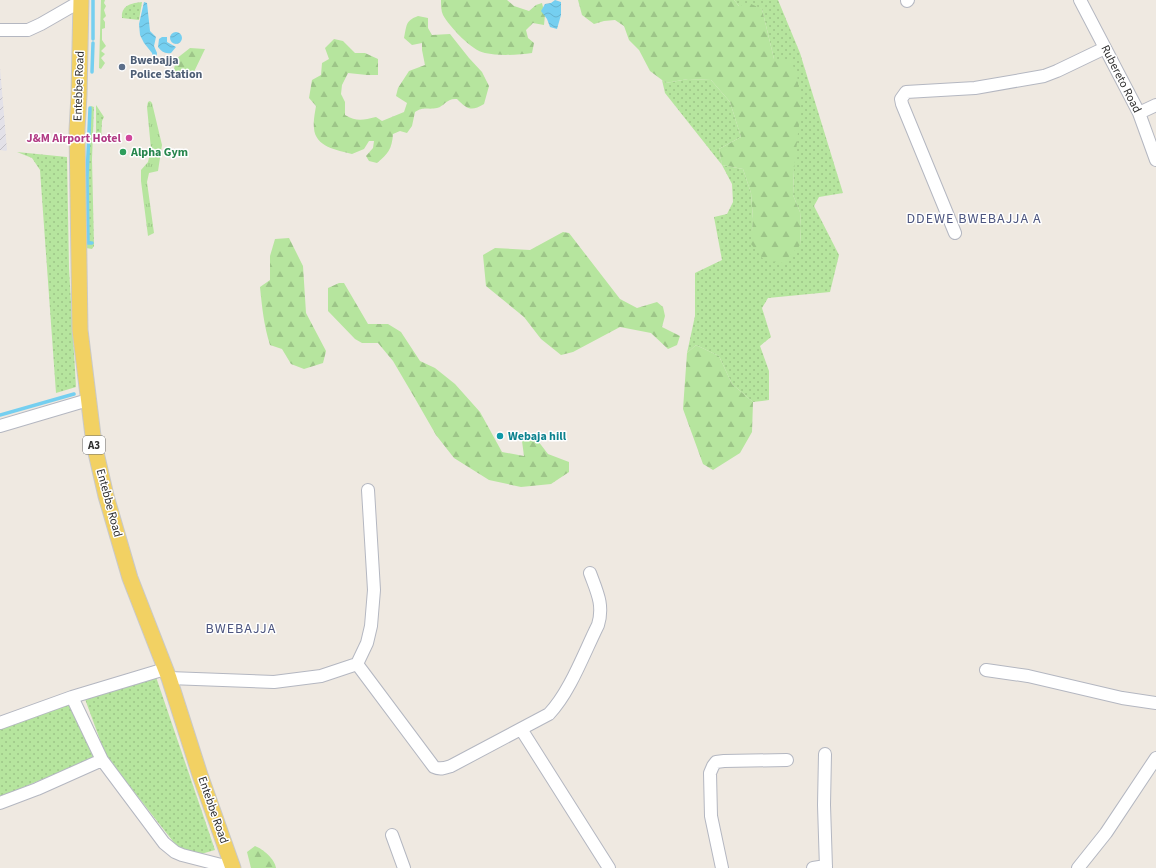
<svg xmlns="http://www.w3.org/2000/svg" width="1156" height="868" viewBox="0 0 1156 868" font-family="'Source Sans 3',sans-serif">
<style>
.industrial{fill:url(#industrial-furrows)}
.grass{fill:url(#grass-dots)}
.forest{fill:url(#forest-firs)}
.park{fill:url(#park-tufts)}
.garden{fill:#b6e59e}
.water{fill:url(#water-waves)}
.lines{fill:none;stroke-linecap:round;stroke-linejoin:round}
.stream{stroke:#75cff0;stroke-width:3.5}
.minor-casing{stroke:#b4b7c1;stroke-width:14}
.major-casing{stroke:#c9c9c9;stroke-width:17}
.minor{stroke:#fff;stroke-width:12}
.major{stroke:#f2d163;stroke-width:15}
.service-dot{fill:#5c6f8a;stroke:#fff;stroke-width:1.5}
.hotel-dot{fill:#d1479c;stroke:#fff;stroke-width:1.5}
.leisure-dot{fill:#2e9e5b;stroke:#fff;stroke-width:1.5}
.culture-dot{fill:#0f9aa8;stroke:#fff;stroke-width:1.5}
.labels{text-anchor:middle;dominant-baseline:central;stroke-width:3;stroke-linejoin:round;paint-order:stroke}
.shield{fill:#fff;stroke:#6d6d6d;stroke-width:1}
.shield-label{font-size:11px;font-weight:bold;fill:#2e2e2e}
.service-label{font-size:12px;font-weight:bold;fill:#4e5e75;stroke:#fff;text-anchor:start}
.street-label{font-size:12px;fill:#2e2e2e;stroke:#fff}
.hotel-label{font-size:12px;font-weight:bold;fill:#b23c85;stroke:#fff;text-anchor:end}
.leisure-label{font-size:12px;font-weight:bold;fill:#27864d;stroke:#fff;text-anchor:start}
.culture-label{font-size:12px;font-weight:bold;fill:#0d838f;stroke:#fff;text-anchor:start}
.quarter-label{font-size:14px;letter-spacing:1px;fill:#4d5680;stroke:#fff}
</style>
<defs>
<pattern id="industrial-furrows" width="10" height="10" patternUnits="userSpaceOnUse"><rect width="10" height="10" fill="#e3e1e8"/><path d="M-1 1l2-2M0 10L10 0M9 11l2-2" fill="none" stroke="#c3c1c7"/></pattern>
<pattern id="grass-dots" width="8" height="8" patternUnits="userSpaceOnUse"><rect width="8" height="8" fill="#b6e59e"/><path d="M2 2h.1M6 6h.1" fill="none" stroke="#9dc588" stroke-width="1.8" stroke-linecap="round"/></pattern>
<pattern id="forest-firs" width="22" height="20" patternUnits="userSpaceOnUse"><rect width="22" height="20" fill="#b6e59e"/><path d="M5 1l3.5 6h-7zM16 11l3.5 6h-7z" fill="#9dc588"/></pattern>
<pattern id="park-tufts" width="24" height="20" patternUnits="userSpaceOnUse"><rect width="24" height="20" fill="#b6e59e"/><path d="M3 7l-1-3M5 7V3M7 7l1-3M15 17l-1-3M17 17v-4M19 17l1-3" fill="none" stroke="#9dc588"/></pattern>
<pattern id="water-waves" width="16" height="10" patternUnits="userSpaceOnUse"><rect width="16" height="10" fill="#75cff0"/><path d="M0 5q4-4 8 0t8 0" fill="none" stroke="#66b2ce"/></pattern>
</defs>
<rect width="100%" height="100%" fill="#efe9e1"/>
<!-- industrial -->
<path class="industrial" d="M0,68L7,150L6,151L0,150Z"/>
<!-- grass -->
<path class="grass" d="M734,0H778L800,53L843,193L819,197L814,206L839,255L830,292L768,298L762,308L771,337L760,346L769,371V400L753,402L732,384L719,356L696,345L687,353L695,316V273L722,260L714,217L727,214L733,202L732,184L722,165L665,93L662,80L666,83L688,79L711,80L730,102L741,137L719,149L722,165L743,169L751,193L753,219L752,244L800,245L801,227L800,212L793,195L794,170L774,59L762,9L739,6Z
M142,2L139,20L122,18C121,5 132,3 142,2Z
M96,105L104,117L102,121L101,141H96Z
M91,106L94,107L92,159L94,246L92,249L86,248V243H88L87,176L90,108Z
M17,152L67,157L69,268L76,387L56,393L40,170L32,158Z
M156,677L215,850L201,854L179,849L106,756L85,699Z
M74,703L94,748L93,758L0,797V729Z"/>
<!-- forest -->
<path class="forest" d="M441,0H507L514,6L529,11L536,5L542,3L545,15L544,25L533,23L526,30L528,38L534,43L532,53C518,55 498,56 485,53C472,51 449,26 443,15C441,11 441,5 441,0Z
M578,0H734L739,6L749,3L762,9L774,59L791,61L797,75L801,105L794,170L793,195L800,212L801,227L800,245L783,263L764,260L751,244L753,219L751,193L743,169L722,165L719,149L741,137L730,102L711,80L688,79L666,83L650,71L639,50L629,40L624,26L615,20L604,21L594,24L582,15Z
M418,16L428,18V28L432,35L450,34L469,58L482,72L489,86L484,104C471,112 467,109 457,99C446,98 445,106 437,108C427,110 424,106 415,112L412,126L407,133L400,131L393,134C392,149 388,154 377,163L369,161L366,156L373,148L374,141H369L364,149L352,154C337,150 315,147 314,128C313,121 315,113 316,106L309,98L312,80L321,75L322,63L329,59L325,48L334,39L343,41L355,53H365L378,59V75H367L348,73L342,85L341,94L345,102V115C357,122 363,120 376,117L382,121L404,112L407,103L396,96L398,88L409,71L425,65L422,50V43L412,45L404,38C407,25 405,21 418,16Z
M190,48L205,49L192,76L178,78L174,69L176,59Z
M563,232L569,233L620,299L637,308L657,302L663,307L665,316L662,327L680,336L677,345L668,349L651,333L620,327L573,352L561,355L541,339L524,317L486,286L483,255L495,248L530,250Z
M289,238L303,266L306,313L326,351L323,363L304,369L291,364L282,349L270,345C264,326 262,307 260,287L270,280V256L275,239Z
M339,283H344L368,324H388L401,332L420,361L435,368L455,384L480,412L502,452L524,456L522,441L530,436L538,441L548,454L569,462V472L551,484L521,487L489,480L454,458L436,435L413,395L393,361L378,343H362L355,339L328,311V288Z
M696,345L719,356L732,384L753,402L752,432L740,453L713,470L703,464L683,409L687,353Z
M255,846C263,849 275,859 276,868H251L247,852Z"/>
<!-- park -->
<path class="park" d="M150,101L152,103L162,145L158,171L149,173L147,182L154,233L148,236L141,181V170L148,162L151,149L147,107L148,102Z"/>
<!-- garden -->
<path class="garden" d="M101,0H105L104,3L106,6L104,10L106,16L103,19L105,22V28L102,29V40L106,46L101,51L105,54L101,58L105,63L101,69L99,68Z"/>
<!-- water -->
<path class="water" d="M555,0L561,2V15L557,29L550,27L547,19L541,11L545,4L551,3Z
M144,2L147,3L150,31L156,37L154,46L157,53L155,64L152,53L144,43L140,35L139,24Z
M170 38a6 6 0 1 1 12 0a6 6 0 1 1-12 0Z
M162,37H167V42L176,47L171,53C165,54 162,52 158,47L159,39Z"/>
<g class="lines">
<!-- stream -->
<path class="stream" d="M93,39V0
M92,72L93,43
M90,108L87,177L88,243H92
M0,415L74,394"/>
<!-- minor casing -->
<g class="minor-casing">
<path id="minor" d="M1080,0L1139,113L1156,160
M907,1L908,0
M0,30H28L41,24L81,1
M1139,113L1156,105
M955,233L902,104L901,99L906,92L975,88L1044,76L1057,71L1105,48
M0,426L88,400
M357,664L367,643L371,626L374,590L368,490
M986,670L1028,676L1122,698L1156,703
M169,678L274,682L321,676L357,664L434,767C440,770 445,768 451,766L549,714C570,692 584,653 598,625C604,605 597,592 590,573
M72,697L102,760L164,843L175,852L182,855L233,868
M0,723L72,697L165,669
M521,729L609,868
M825,754L824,805L826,868
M0,803L37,789L102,760
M392,835L404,868
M722,868L711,816L710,773L713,766L716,762L724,761L787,760
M813,868L826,866
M1078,868L1106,833L1156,758"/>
</g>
<!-- major casing -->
<g class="major-casing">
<path id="major" d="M81,0L79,95L77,130L80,330L94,444L106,496L130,578L169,678L200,775L233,868"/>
</g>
<!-- minor -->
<use href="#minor" class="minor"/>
<!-- major -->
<use href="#major" class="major"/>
</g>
<!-- markers -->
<circle class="service-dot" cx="122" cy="67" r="4"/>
<circle class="hotel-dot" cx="129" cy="138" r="4"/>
<circle class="leisure-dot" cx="123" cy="152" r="4"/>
<circle class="culture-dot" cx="500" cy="436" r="4"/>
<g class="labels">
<!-- shield labels -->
<rect class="shield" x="83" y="436" width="22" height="18" rx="3"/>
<g class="shield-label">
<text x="94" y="445">A3</text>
</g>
<!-- service labels -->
<g class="service-label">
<text x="130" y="60">Bwebajja<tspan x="130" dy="14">Police Station</tspan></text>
</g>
<!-- street labels -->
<g class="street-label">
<text transform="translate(1121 79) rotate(63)">Rubereto Road</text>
<text transform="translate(79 86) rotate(-88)">Entebbe Road</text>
<text transform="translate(109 503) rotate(75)">Entebbe Road</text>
<text transform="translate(213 810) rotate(71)">Entebbe Road</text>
</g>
<!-- hotel labels -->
<g class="hotel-label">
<text x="121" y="138">J&amp;M Airport Hotel</text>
</g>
<!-- leisure labels -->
<g class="leisure-label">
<text x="131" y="152">Alpha Gym</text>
</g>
<!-- culture labels -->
<g class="culture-label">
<text x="508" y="436">Webaja hill</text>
</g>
<!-- quarter labels -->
<g class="quarter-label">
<text x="974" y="219">DDEWE BWEBAJJA A</text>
<text x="241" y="629">BWEBAJJA</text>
</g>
</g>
</svg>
